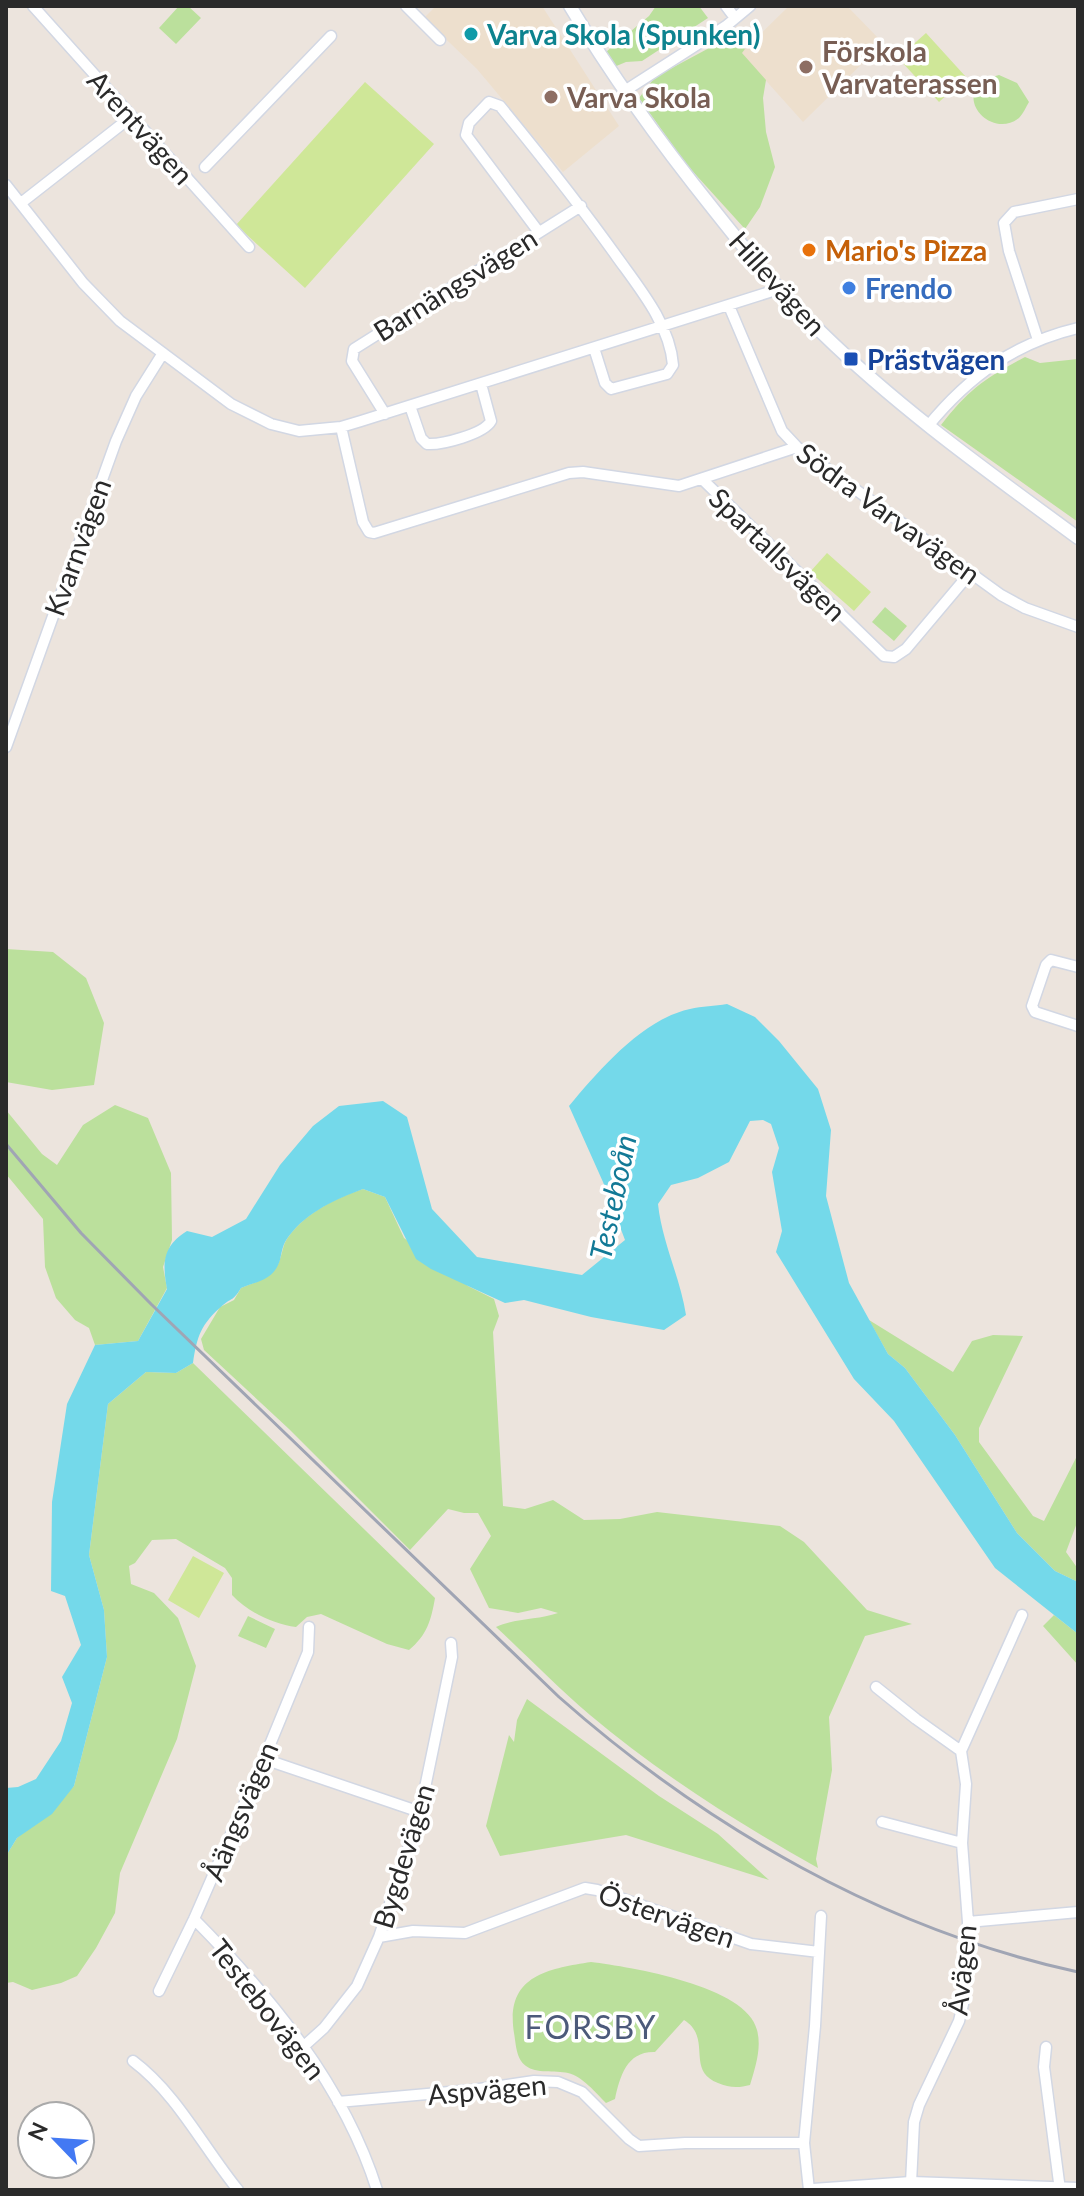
<svg xmlns="http://www.w3.org/2000/svg" width="1084" height="2196" viewBox="0 0 1084 2196" font-family="Lato,sans-serif">
<style>
.education{fill:#eddfcd}
.green{fill:#bbe09c}
.pitch{fill:#cfe798}
.water{fill:#74d9ea}
.lines{fill:none;stroke-linecap:round;stroke-linejoin:round}
.minor-casing{stroke:#d2d7e3;stroke-width:13}
.tertiary-casing{stroke:#d2d7e3;stroke-width:15}
.minor{stroke:#fff;stroke-width:10}
.tertiary{stroke:#fff;stroke-width:12}
.rail{stroke:#a0a5b4;stroke-width:3}
.culture-dot{fill:#0f9aa8;stroke:#fff;stroke-width:3}
.education-dot{fill:#8d6e63;stroke:#fff;stroke-width:3}
.food-dot{fill:#e8710a;stroke:#fff;stroke-width:3}
.shop-dot{fill:#3f7fe0;stroke:#fff;stroke-width:3}
.transit-dot{fill:#1a4fb4;stroke:#fff;stroke-width:3}
.labels{text-anchor:middle;dominant-baseline:central;stroke-width:7;stroke-linejoin:round;paint-order:stroke}
.culture-label{font-size:28px;font-weight:bold;fill:#0d838f;stroke:#fff;text-anchor:start}
.education-label{font-size:28px;font-weight:bold;fill:#785e54;stroke:#fff;text-anchor:start}
.street-label{font-size:28px;fill:#2a2a2a;stroke:#fff}
.food-label{font-size:28px;font-weight:bold;fill:#c56008;stroke:#fff;text-anchor:start}
.shop-label{font-size:28px;font-weight:bold;fill:#366cbe;stroke:#fff;text-anchor:start}
.transit-label{font-size:28px;font-weight:bold;fill:#164399;stroke:#fff;text-anchor:start}
.water-label{font-size:30px;font-style:italic;fill:#127996;stroke:#fff}
.quarter-label{font-size:32px;letter-spacing:2px;fill:#4c5a7a;stroke:#fff}
</style>
<rect width="100%" height="100%" fill="#ece4dd"/>
<!-- education -->
<path class="education" d="M436,6H542L619,126L563,172L477,69L424,18Z
M789,6H847L883,43L803,122L741,53Z"/>
<!-- green -->
<path class="green" d="M179,6H188L201,18L176,44L159,28Z
M656,6H699L708,18L642,61L626,62L614,67L606,52L649,16Z
M726,39L745,49L742,53L766,80L763,98L766,132L775,167L760,207L745,229L686,164L639,98L655,77Z
M999,75L1017,83L1029,102C1026,107 1023,114 1019,118C989,142 945,88 999,75Z
M1025,357L1040,363L1078,359V522L941,425C969,389 985,378 1025,357Z
M885,607L907,626L894,641L872,622Z
M6,949L53,952L86,978L104,1023L94,1085L52,1090L6,1082Z
M115,1105L148,1118L171,1173L172,1240L163,1267L167,1288L138,1341L95,1345L89,1328L75,1320L56,1298L45,1267L43,1219L6,1174V1110L42,1154L57,1165L83,1125Z
M363,1189L385,1197L404,1238L468,1286L494,1299L499,1316L493,1332L503,1506L525,1509L553,1500L584,1520L620,1519L657,1512L780,1526L804,1542L867,1610L912,1624L865,1636L829,1717L832,1770L816,1859L818,1868C738,1823 660,1774 590,1715C557,1687 527,1656 496,1627C515,1618 538,1620 558,1613L541,1608L518,1613L489,1608L470,1569L491,1536L478,1513H464L448,1509L410,1550L289,1429L204,1350L201,1339L220,1307L234,1300L241,1288C256,1282 275,1277 280,1259C283,1251 283,1243 289,1236C307,1212 336,1198 363,1189Z
M869,1320L953,1372L972,1341L993,1335L1023,1336L979,1428V1442L1033,1516L1044,1521L1078,1454V1520L1066,1552L1078,1569V1582L1055,1571L1017,1533L955,1435L905,1368L888,1354Z
M193,1363L435,1598C431,1621 427,1635 409,1650L387,1644L321,1614L307,1617L296,1627C273,1624 248,1612 232,1595V1578L225,1568L176,1539L152,1540L135,1563L129,1566L131,1584L154,1593L178,1618L196,1666L177,1739L120,1873L115,1913L96,1948L77,1976L61,1983L32,1990L13,1982L6,1983V1856L17,1838L74,1786L107,1657L104,1610L89,1555L108,1404L146,1372L176,1373Z
M1054,1615L1078,1634V1665L1043,1626Z
M248,1616L275,1629L266,1648L238,1636Z
M527,1699L659,1796L718,1834L769,1880L626,1835L500,1856L486,1826L509,1735L514,1742L517,1720Z
M591,1962C631,1967 747,1986 757,2030C762,2048 755,2068 750,2085C739,2088 729,2088 718,2083C685,2070 713,2038 684,2020L655,2052C627,2051 620,2076 615,2099L606,2103C596,2093 582,2076 568,2073C555,2070 536,2074 526,2066C516,2059 516,2044 514,2033C505,1976 547,1969 591,1962Z"/>
<!-- pitch -->
<path class="pitch" d="M926,33L966,77L939,102L898,58Z
M365,82L434,144L305,288L236,225Z
M827,553L871,592L854,611L810,572Z
M193,1556L224,1573L199,1618L168,1600Z"/>
<!-- water -->
<path class="water" d="M727,1004L755,1017L779,1041L818,1089L831,1130L826,1196L849,1283L888,1354L905,1368L955,1435L1017,1533L1055,1571L1078,1582V1634L995,1568L894,1421L854,1379L776,1252L782,1231L772,1172L779,1148L771,1124L763,1120L750,1121L729,1162L698,1178L671,1185L658,1204C662,1242 680,1277 686,1315L664,1330L591,1317L524,1300L505,1303L431,1269L416,1259L385,1197L363,1189C336,1199 307,1212 289,1236C283,1243 282,1251 280,1260C274,1280 258,1281 241,1288C233,1301 233,1297 223,1305C201,1324 197,1336 193,1363L176,1373L146,1372L108,1404L89,1555L104,1610L107,1657L74,1786L52,1814L17,1838L6,1856V1788L18,1787L36,1779L61,1741L72,1703L62,1677L81,1645L65,1596L51,1591L52,1502L67,1404L95,1345L138,1341L167,1289C162,1262 163,1246 187,1231L212,1237L246,1219L280,1165L313,1126L339,1106L383,1101L407,1117L432,1209L477,1257L582,1275L625,1240L603,1182L569,1106C599,1070 643,1019 690,1009C702,1006 715,1006 727,1004Z"/>
<g class="lines">
<!-- minor casing -->
<g class="minor-casing">
<path id="minor" d="M33,6L249,247
M406,6L440,40
M726,6L735,18
M623,92L726,26L750,6
M205,167L331,36
M6,185L83,283L120,321L231,404L271,424L299,431L341,427L361,421L779,289
M21,203L131,117
M538,231L466,135L469,123L489,102L500,106C541,156 580,205 617,257C640,289 670,325 673,365L667,374L611,389L605,383L594,348
M729,306L782,431L797,447L1001,595L1025,608L1078,627
M1038,340L1009,251L1004,223L1014,212L1078,199
M410,406L421,438L427,444C442,445 484,434 491,421L481,384
M385,414L352,361L354,349L581,206
M928,426C969,376 1015,343 1078,328
M341,427L363,522L369,532L374,533L569,473L583,472L679,486L797,447
M702,479L884,656L894,657L906,649L970,573
M6,747L116,441L136,396L163,353
M1078,967L1051,960L1046,965L1032,1006L1035,1012L1078,1026
M876,1687L916,1719L961,1751
M264,1759L420,1812
M882,1822L962,1843
M194,1919C270,1996 344,2085 377,2190
M968,1922L1078,1912
M379,1937L413,1931L465,1933L585,1888L597,1890L751,1944L819,1952
M159,1991L194,1919L264,1759L308,1652L309,1627
M304,2046L324,2028L357,1986L379,1937L420,1812L452,1657L451,1643
M1046,2047L1044,2067L1060,2190
M133,2061C177,2094 203,2147 238,2190
M338,2102L472,2090L534,2081L558,2082L582,2092L629,2139L639,2146L685,2143H804
M911,2183L914,2122L919,2105L959,2021L964,2000L968,1922L962,1843L966,1784L961,1751L1022,1615
M809,2190L804,2143L815,2026L821,1916"/>
</g>
<!-- tertiary casing -->
<g class="tertiary-casing">
<path id="tertiary" d="M570,6C613,78 661,144 714,210C748,253 782,295 822,333C901,410 990,473 1078,538
M813,2190L911,2183L1078,2189"/>
</g>
<!-- minor -->
<use href="#minor" class="minor"/>
<!-- tertiary -->
<use href="#tertiary" class="tertiary"/>
<!-- rail -->
<path class="rail" d="M6,1144L81,1233L151,1304L559,1697C706,1827 885,1930 1078,1972"/>
</g>
<!-- markers -->
<circle class="culture-dot" cx="471" cy="34" r="8"/>
<g class="education-dot">
<circle cx="806" cy="67" r="8"/>
<circle cx="551" cy="97" r="8"/>
</g>
<circle class="food-dot" cx="809" cy="250" r="8"/>
<circle class="shop-dot" cx="849" cy="288" r="8"/>
<rect class="transit-dot" x="843" y="351" width="16" height="16" rx="4"/>
<g class="labels">
<!-- culture labels -->
<g class="culture-label">
<text x="487" y="34">Varva Skola (Spunken)</text>
</g>
<!-- education labels -->
<g class="education-label">
<text x="822" y="51">Förskola<tspan x="822" dy="32">Varvaterassen</tspan></text>
<text x="567" y="97">Varva Skola</text>
</g>
<!-- street labels -->
<g class="street-label">
<text transform="translate(141 127) rotate(48)">Arentvägen</text>
<text transform="translate(778 283) rotate(48)">Hillevägen</text>
<text transform="translate(455 284) rotate(-32)">Barnängsvägen</text>
<text transform="translate(889 513) rotate(36)">Södra Varvavägen</text>
<text transform="translate(77 547) rotate(-70)">Kvarnvägen</text>
<text transform="translate(778 554) rotate(44)">Spartallsvägen</text>
<text transform="translate(240 1811) rotate(-67)">Åängsvägen</text>
<text transform="translate(403 1856) rotate(-73)">Bygdevägen</text>
<text transform="translate(667 1915) rotate(19)">Östervägen</text>
<text transform="translate(961 1970) rotate(-84)">Åvägen</text>
<text transform="translate(268 2009) rotate(52)">Testebovägen</text>
<text transform="translate(487 2089) rotate(-5)">Aspvägen</text>
</g>
<!-- food labels -->
<g class="food-label">
<text x="825" y="250">Mario's Pizza</text>
</g>
<!-- shop labels -->
<g class="shop-label">
<text x="865" y="288">Frendo</text>
</g>
<!-- transit labels -->
<g class="transit-label">
<text x="867" y="359">Prästvägen</text>
</g>
<!-- water labels -->
<g class="water-label">
<text transform="translate(612 1197) rotate(-78)">Testeboån</text>
</g>
<!-- quarter labels -->
<g class="quarter-label">
<text x="591" y="2026">FORSBY</text>
</g>
</g>
<!-- border -->
<rect width="1084" height="2196" fill="none" stroke="#2a2a2a" stroke-width="16"/>
<!-- north arrow -->
<g transform="translate(56 2140) rotate(295)"><circle r="38" fill="#ffffff" stroke="#aaaaaa" stroke-width="2"/>
<path d="M0-6L14 30L0 20L-14 30Z" fill="#4379f3"/>
<text y="-12" font-size="22" font-weight="bold" text-anchor="middle" fill="#2a2a2a">N</text>
</g>
</svg>
